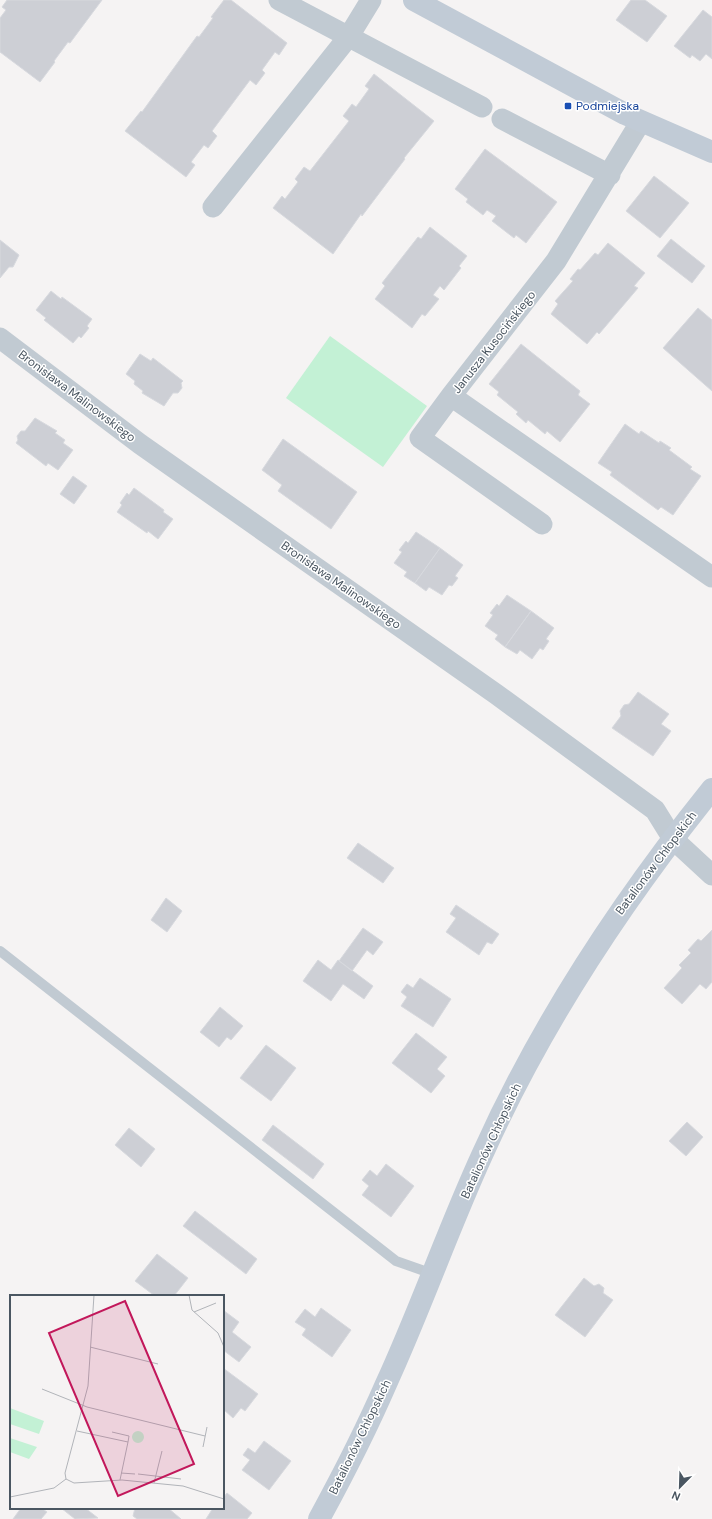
<svg xmlns="http://www.w3.org/2000/svg" width="712" height="1519" viewBox="0 0 712 1519" font-family="'DM Sans',sans-serif">
<style>
.green{fill:#c3f1d5}
.building{fill:#cdcfd5;stroke:#d7d9de}
.lines{fill:none;stroke-linecap:round;stroke-linejoin:round}
.lane{stroke:#c1cad2;stroke-width:10}
.street{stroke:#c1cad2;stroke-width:21}
.secondary{stroke:#c1cbd6;stroke-width:22}
.transit-dot{fill:#1a4fb4;stroke:#fff;stroke-width:1.5}
.labels{text-anchor:middle;dominant-baseline:central;stroke-width:3;stroke-linejoin:round;paint-order:stroke}
.transit-label{font-size:12px;fill:#164399;stroke:#fff;text-anchor:start}
.street-label{font-size:12px;fill:#4a5661;stroke:#fff}
.inset-road{fill:none;stroke:#b1b4b9;stroke-width:1}
.view{fill:#c2185b;fill-opacity:0.15;stroke:#c2185b;stroke-width:2}
.inset-edge{fill:none;stroke:#4a5661;stroke-width:2}
</style>
<rect width="100%" height="100%" fill="#f5f3f3"/>
<!-- green -->
<path class="green" d="M330,336L427,406L383,467L286,398Z"/>
<!-- building -->
<path class="building" d="M7,0H102L70,43L68,42L54,61L55,62L40,82L0,52V18L6,10L2,7Z
M224,0H231L287,43L279,55L275,52L262,70L265,73L256,85L250,80L212,131L217,136L208,148L204,145L191,162L195,165L186,177L125,131L141,111L142,112L197,36L199,37L213,18L211,17Z
M631,0H645L667,16L647,42L616,20Z
M703,10L712,17V59L706,54L700,61L692,55L690,58L674,46Z
M374,74L434,121L404,158L405,159L362,216L361,214L333,254L273,208L282,196L285,199L298,182L295,179L304,167L310,171L349,121L343,116L352,104L356,107L369,89L365,86Z
M485,149L557,202L526,243L516,235L514,238L492,221L496,216L487,210L483,215L466,202L468,199L455,189Z
M654,176L689,203L660,238L626,211Z
M430,227L467,256L459,266L461,268L444,290L440,286L433,295L439,299L425,316L422,314L412,328L375,299L385,286L382,283L418,237L421,239Z
M671,239L705,266L692,283L657,256Z
M0,240L19,255L13,267H9L0,278Z
M608,243L645,273L634,286L638,288L599,334L597,332L587,344L551,314L558,304L555,301L573,281L570,279L578,269L580,270L595,253L598,255Z
M51,291L61,299L62,297L92,319L87,326L89,328L81,338L79,336L73,343L44,320L46,318L36,310Z
M698,308L712,320V391L663,348Z
M521,344L580,391L578,395L590,404L560,442L547,431L545,434L528,420L526,423L516,414L518,412L497,395L499,392L489,384Z
M140,354L151,361L153,358L183,381L181,383L182,388L178,393H173L164,406L142,393L143,391L134,384L135,381L126,374Z
M35,418L57,431L55,433L65,440L63,443L73,450L58,470L48,463L46,466L16,443L18,440L17,436L21,431H25Z
M625,424L639,434L641,431L659,443L660,441L671,448L669,450L692,467L690,469L701,476L673,515L661,507L658,510L610,475L612,472L598,463Z
M283,439L357,492L331,529L278,491L282,485L262,470Z
M73,476L87,486L74,504L60,494Z
M134,488L164,510L163,512L173,519L158,539L148,531L147,533L117,512L122,505L120,503L127,493L129,495Z
M416,532L440,548L415,583L404,576L407,572L394,563L402,552L399,550L406,541L408,543Z
M440,548L463,565L455,576L458,578L452,586L449,585L442,595L429,587L426,591L415,583Z
M507,595L531,611L505,647L495,639L498,635L485,626L493,615L490,613L497,604L499,606Z
M531,611L554,628L546,639L549,641L543,650L540,648L532,659L520,650L517,654L505,647Z
M638,692L669,714L661,724L671,731L653,756L612,728L621,716L620,711L624,705L629,704Z
M358,843L394,868L383,883L347,858Z
M166,898L182,911L167,932L151,920Z
M456,905L499,934L492,944L487,942L479,955L446,932L456,918L450,914Z
M363,928L383,942L373,955L367,950L352,971L339,961Z
M712,930V982L706,989L700,984L682,1004L664,988L682,968L679,965L691,953L688,950L698,939L701,941Z
M318,960L331,970L338,960L373,986L364,999L343,984L331,1001L303,981Z
M420,978L451,999L433,1027L401,1006L407,997L401,992L407,984L413,988Z
M220,1007L243,1026L231,1040L227,1037L219,1047L200,1032Z
M416,1033L447,1057L437,1069L445,1076L431,1093L392,1063Z
M266,1045L296,1068L271,1101L240,1078Z
M687,1122L703,1137L686,1156L669,1141Z
M273,1125L324,1164L313,1179L262,1140Z
M129,1128L155,1149L141,1167L115,1145Z
M386,1164L414,1186L391,1217L362,1195L369,1186L362,1180L370,1170L377,1176Z
M195,1211L257,1259L246,1274L183,1226Z
M157,1254L188,1278L174,1296H155L135,1281Z
M584,1278L594,1286L599,1284L604,1288L603,1293L613,1300L585,1337L555,1315Z
M321,1308L351,1330L332,1357L302,1335L306,1329L295,1322L305,1309L315,1317Z
M223,1310L239,1322L232,1332L251,1347L239,1362L223,1350Z
M223,1368L258,1394L245,1411L241,1408L233,1418L223,1409Z
M264,1441L291,1461L269,1490L242,1470L250,1460L243,1455L248,1448L255,1453Z
M227,1493L252,1513L247,1519H206L213,1508H223V1498Z
M21,1508H41L47,1512L41,1519H13Z
M61,1508H85L98,1518L75,1519Z
M135,1508H168L181,1519H137L133,1516Z"/>
<g class="lines">
<!-- lane -->
<path class="lane" d="M0,951L396,1261L433,1274"/>
<!-- street -->
<path class="street" d="M279,0L482,107
M502,119L610,175
M641,121L556,261L451,396L712,577
M213,207L349,36L371,0
M0,338L140,444L496,694L655,810L673,839L712,875
M451,396L420,438L542,524"/>
<!-- secondary -->
<path class="secondary" d="M414,0L625,114L712,152
M319,1519C343,1475 366,1430 386,1384C421,1308 448,1229 483,1153C542,1022 622,901 712,789"/>
</g>
<!-- markers -->
<rect class="transit-dot" x="564" y="102" width="8" height="8" rx="2"/>
<g class="labels">
<!-- transit labels -->
<g class="transit-label">
<text x="576" y="106">Podmiejska</text>
</g>
<!-- street labels -->
<g class="street-label">
<text transform="translate(494 342) rotate(-52)">Janusza Kusocińskiego</text>
<text transform="translate(77 396) rotate(37)">Bronisława Malinowskiego</text>
<text transform="translate(341 585) rotate(35)">Bronisława Malinowskiego</text>
<text transform="translate(656 863) rotate(-53)">Batalionów Chłopskich</text>
<text transform="translate(491 1141) rotate(-65)">Batalionów Chłopskich</text>
<text transform="translate(360 1437) rotate(-64)">Batalionów Chłopskich</text>
</g>
</g>
<!-- overview -->
<g transform="translate(10 1295)">
<rect width="214" height="214" fill="#f5f3f3"/>
<path d="M0,113L34,126L29,139L0,129ZM122 142a6 6 0 1 1 12 0a6 6 0 1 1-12 0ZM0,143L27,152L19,164L0,157Z" fill="#c3f1d5"/>
<path class="inset-road" d="M179,0L182,15L208,38L214,52M184,17L206,8M80,52L148,69M32,94L77,112L195,141M67,136L118,147L110,185M102,137L119,141L118,147M193,152L197,132M111,178L125,179M128,179L171,184M56,184L55,178L78,91L84,0M56,184L64,188L112,185L173,191L214,204M144,188L152,156M0,202L44,193L56,184"/>
<path class="view" d="M115,6L184,169L108,201L39,38Z"/>
<rect width="214" height="214" class="inset-edge"/>
</g>
<!-- north arrow -->
<g transform="translate(680 1487) rotate(203)" stroke="#ffffff" stroke-width="3" paint-order="stroke">
<path d="M0-3L7 15L0 10L-7 15Z" fill="#4a5661"/>
<text y="-6" font-size="11" font-weight="bold" text-anchor="middle" fill="#4a5661">N</text>
</g>
</svg>
